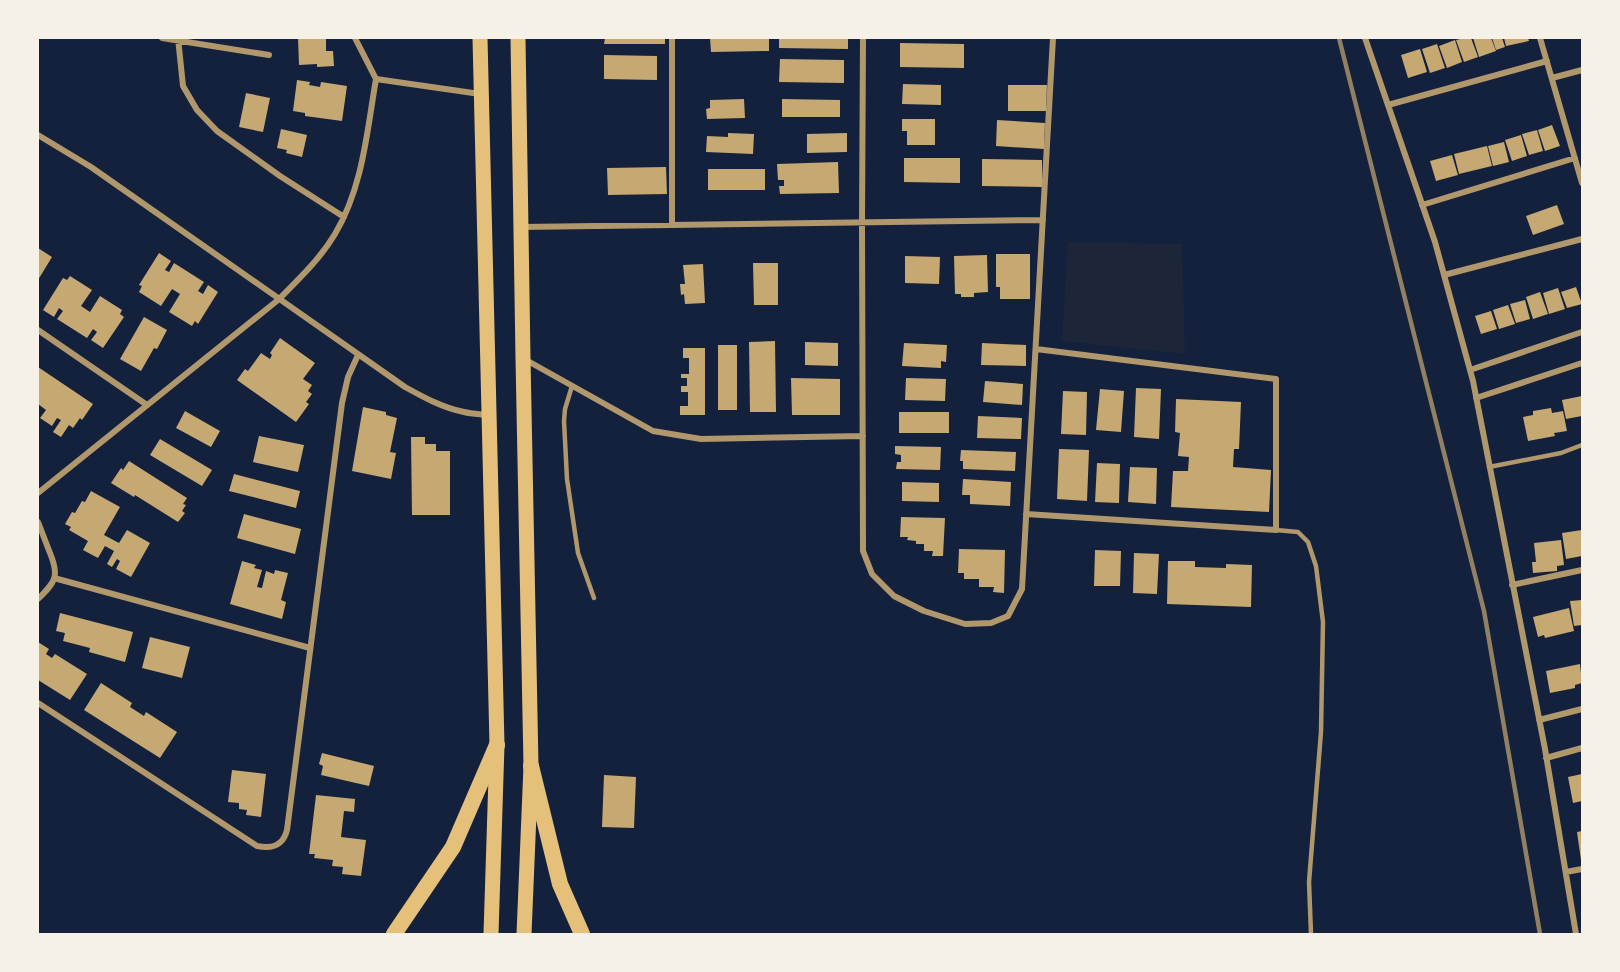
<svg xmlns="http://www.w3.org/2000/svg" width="1620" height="972" viewBox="0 0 1620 972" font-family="'Work Sans',sans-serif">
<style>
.green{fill:#1d2539}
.building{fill:#c6a872}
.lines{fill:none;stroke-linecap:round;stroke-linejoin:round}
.service{stroke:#b1986c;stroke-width:4.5}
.minor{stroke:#b1986c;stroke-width:6}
.primary{stroke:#e5c07b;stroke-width:15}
.trunk{stroke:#e5c07b;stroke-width:16}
.rail{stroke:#918062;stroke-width:4.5}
</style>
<rect width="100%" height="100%" fill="#14213d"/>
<!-- green -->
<path class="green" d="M1068,242L1182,244L1185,354L1062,341Z"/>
<!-- building -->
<path class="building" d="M298,38H326V51H333L334,66L317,67V64L299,65Z
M605,38H665V44H604Z
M710,38H769V51L711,52Z
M786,38H848V49L779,48V39H786Z
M1464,38H1471L1478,57L1464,62L1456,40Z
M1473,38H1491L1496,51L1479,57Z
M1492,38H1502L1505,47L1496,50Z
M1504,38H1528L1529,41L1506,46Z
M1455,40L1462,62L1447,68L1439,46Z
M900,43L964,44V68L900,67Z
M1437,44L1445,68L1430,73L1422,49Z
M1420,49L1427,72L1408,78L1401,55Z
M604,55L657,56V80L604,79Z
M780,59L844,60V83L779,82Z
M297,80L310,82L309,85L320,87L321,82L347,86L342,121L305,116V113L293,111Z
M903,84L941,85V105L902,104Z
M1008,85H1047L1046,111H1008Z
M246,93L270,98L263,132L239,127Z
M744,99L745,118L707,119L706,109L710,108V100Z
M782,99L840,100V117H782Z
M902,119H935V145H907V131H902Z
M997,120L1045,123L1044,149L996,146Z
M1552,125L1560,146L1545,151L1538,130Z
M281,129L307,135L302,157L286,153L287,150L277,148Z
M1537,130L1543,151L1529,155L1522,134Z
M728,133L754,134L753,154L706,152L707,136L728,137Z
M847,133V152L807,153V134Z
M1521,135L1527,156L1512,161L1505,140Z
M1504,142L1509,162L1493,166L1488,146Z
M1487,146L1492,166L1459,174L1454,154Z
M1452,155L1458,175L1436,181L1430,161Z
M904,158H960V183L904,182Z
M982,159L1042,160V187L982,186Z
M838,162L839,193L780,194L779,186H784V180H778L777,164Z
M666,167L667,194L608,195L607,168Z
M708,169H765V190H708Z
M1557,205L1564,224L1533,235L1526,216Z
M38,248L52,257L38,280Z
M159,253L171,261L165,270L169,272L174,263L204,282L198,291L203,294L208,285L218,292L198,324L195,321L192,326L169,312L180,294L172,289L161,306L139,292L142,286L139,285Z
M996,254H1030V299H1000V287H996Z
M987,255L988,292L974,293V297H961V294H955L954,256Z
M905,256L940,257L939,284L905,283Z
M753,263H778V305H754Z
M703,264L705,303L685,304L684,294L681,295L680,284H685L683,265Z
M70,276L92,290L81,306L90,312L100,296L122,310L120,314L124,317L103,348L91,340L97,332L93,329L87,338L57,319L63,311L59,308L54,317L43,310L63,278L67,280Z
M1576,287L1582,304L1567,308L1561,292Z
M1558,288L1565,309L1549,314L1543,293Z
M1540,292L1548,314L1533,319L1526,297Z
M1525,300L1530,319L1516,323L1510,304Z
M1508,305L1515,324L1499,329L1493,310Z
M1491,311L1497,329L1481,334L1475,316Z
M144,317L167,330L157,349L154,348L141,371L120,359Z
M280,338L315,363L303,379L312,385L308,391L312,394L306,402L309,404L296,422L237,380L245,369L248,371L261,353L270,359L272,355L270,353Z
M775,341L776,412H750L749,342Z
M805,342L838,343V366L805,365Z
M904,343L947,345L946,362L941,361V368L902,366Z
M982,343L1026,345V366L981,365Z
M718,345H737V410H718Z
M683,348H705V415H680V406H688V392H681V386H687V378H681V374H689V358H683Z
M38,367L93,404L82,420L80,418L73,428L69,425L61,437L53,432L61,420L57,418L52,426L40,418L46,410L38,404Z
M791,378L840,379V415H792Z
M906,378L946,379L945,401L905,400Z
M985,381L1023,384L1022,405L983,402Z
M1136,388L1161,389L1159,439L1134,437Z
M1100,389L1124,391L1121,432L1096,430Z
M1063,391L1087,392L1086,435L1061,434Z
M1582,396V416L1566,419L1562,400Z
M1176,399L1241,402L1239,449H1234L1233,467L1271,470L1269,512L1171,507L1173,471H1188L1189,457L1178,456L1180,433L1175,432Z
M363,407L386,412V415L397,418L390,452L396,453L391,479L352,471Z
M1551,408L1552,413L1563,411L1567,431L1554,433L1555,436L1528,441L1523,417L1533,415V411Z
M185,411L220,431L211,447L176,428Z
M899,412H949V433H899Z
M978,416L1022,418L1021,439L977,438Z
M259,436L304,445L298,472L253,462Z
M411,437H425V444H436V451H450V515H412Z
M160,439L212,470L202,486L150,455Z
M895,446L941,447L940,470L896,469L897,462H901V455L895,454Z
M1059,449L1089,450L1087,501L1057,499Z
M961,450L1016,452L1015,471L963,469V461H960Z
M129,461L187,498L183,504L186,505L182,511L185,513L178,522L135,495L134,497L111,483L121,468L123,470Z
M1097,463L1120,464L1119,503L1095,502Z
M1130,467L1157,468L1156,504L1128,502Z
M234,474L300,491L296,508L229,491Z
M963,479L1011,482L1010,506L970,504V495H962Z
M902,482L939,483V502L902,501Z
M91,491L120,507L104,535L119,543L127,530L150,543L131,577L116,569L120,561L117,559L112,567L107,564L114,551L105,546L98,558L83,550L88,541L69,530L71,527L65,524L72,512L75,513L82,501L85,502Z
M244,514L301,529L295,554L237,538Z
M901,517L945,518L943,556H932L933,551H924V544H916V541L907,540L908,537H900Z
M1582,530V556L1566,559L1562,533Z
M1561,540L1564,565L1557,566V571L1533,573L1532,562H1536L1534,543Z
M959,549L1005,550L1004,593L993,592L994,587H979V579H964V573H958Z
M1095,550L1121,551L1120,586H1094Z
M1134,553L1159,554L1157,594L1133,593Z
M242,561L256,565L254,568L262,570L257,587L262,588L266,571L274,574L275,570L288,573L281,600L286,602L282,619L230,604Z
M1168,561H1195V567L1226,568V564L1252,565L1251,607L1167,604Z
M1582,600V625L1574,626L1570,601Z
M1569,608L1574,631L1545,638L1544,635L1538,637L1533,617Z
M60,613L133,632L125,662L89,652L90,648L63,641L65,633L56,631Z
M150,637L190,647L182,678L142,668Z
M38,642L49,649L46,654L52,658L55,654L87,674L70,700L38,680Z
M1580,664L1582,683L1575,685V688L1550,693L1546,671Z
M101,683L132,703L130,707L144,716L146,712L177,732L160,758L84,710Z
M322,753L374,766L369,786L321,775L323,766L319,764Z
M232,770L266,774L261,817L246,815L247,810L239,809V803L228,802Z
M1582,774V801L1573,803L1568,777Z
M604,775L636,777L634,828L602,827Z
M316,795L355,799L354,812L344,811L341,837L366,840L361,876L342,874L343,867L332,866L333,860L314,858L315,854H309Z
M1582,831V860H1581L1577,832Z"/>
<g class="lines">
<!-- service -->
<path class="service" d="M572,386L565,409L564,421L567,479L578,553L594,598
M1489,467L1561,453L1582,445
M1276,530L1298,532L1308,542L1316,566L1323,622L1321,732L1309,882L1311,934"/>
<!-- minor -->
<path class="minor" d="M162,38L269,55
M178,38L183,86L197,110L217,131L280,176L344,217
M355,38L376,79L480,94
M863,38L862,222L863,551L872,574L894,596L924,611L965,624L991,623L1008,616L1022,589L1053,38
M1365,38L1435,242L1473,381L1545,749L1576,934
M1540,38L1582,183
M1552,78L1582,70
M1388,105L1547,61
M38,135L91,167L405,387C423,397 443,408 464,412C472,414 480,414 488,415
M1422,205L1575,158
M672,225V38
M521,227L1043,220
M1444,275L1582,239
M38,330L147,405
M526,360L653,431L701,439L863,436
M1470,370L1582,332
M1476,398L1582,363
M38,493L278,300C299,279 320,259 335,234C363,187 367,131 376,79
M1026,514L1276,530V379L1036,349
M38,522C42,532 46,543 50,553C60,577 55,582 38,599
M54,578L310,648
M1512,585L1582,570
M38,703L257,846C272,849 283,846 287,830L342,403L348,377L358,355
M1539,720L1582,709
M1546,758L1582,748
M1566,872L1582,869"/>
<!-- primary -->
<path class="primary" d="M480,38L497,745L491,934
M518,38L523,358L531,766L524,934"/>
<!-- trunk -->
<path class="trunk" d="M531,766L560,884L582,934
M394,934L453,847L497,745"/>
<!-- rail -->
<path class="rail" d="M1339,38L1484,611L1540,934"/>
</g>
<!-- border -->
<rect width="1620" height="972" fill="none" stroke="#f6f1e7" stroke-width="78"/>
</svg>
